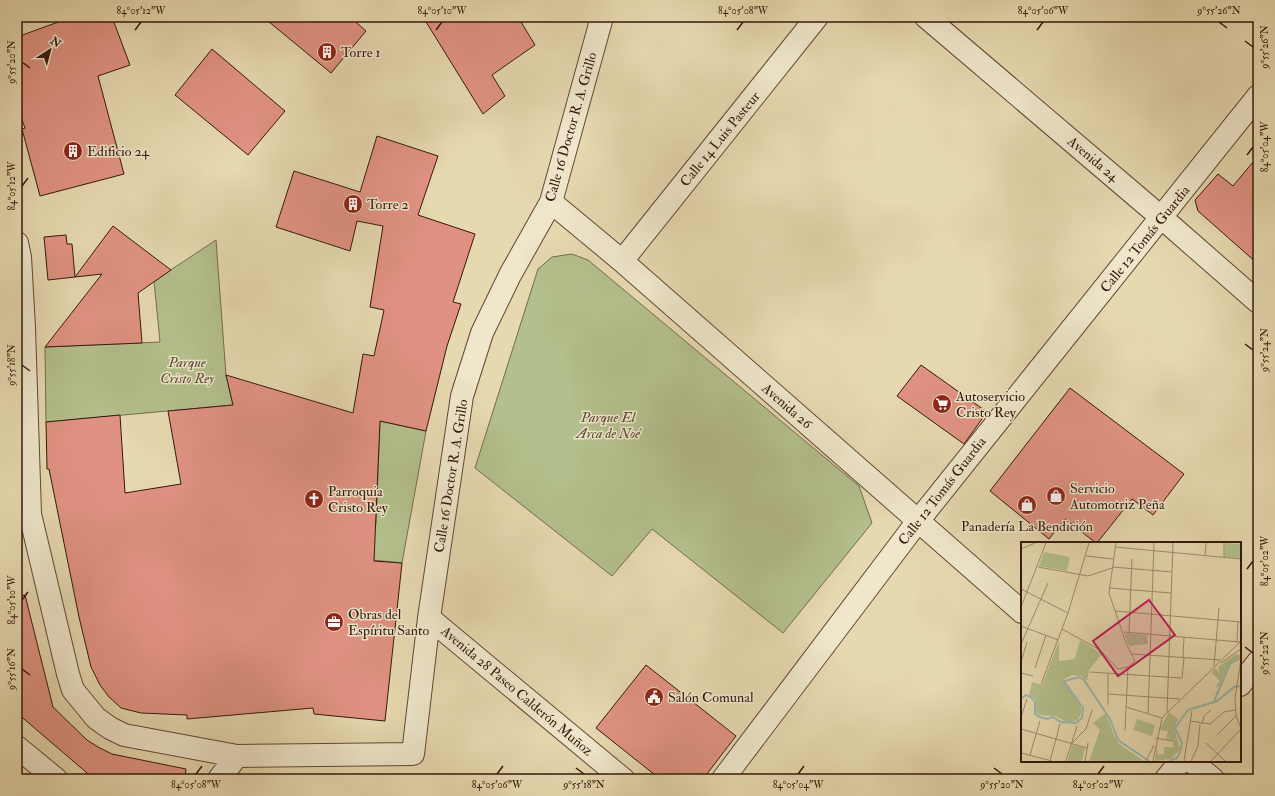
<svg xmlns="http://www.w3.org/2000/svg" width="1275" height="796" viewBox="0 0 1275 796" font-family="'IM FELL Double Pica',serif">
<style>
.green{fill:#b3bf8c;stroke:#746c4c}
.building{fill:#e09282;stroke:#34180d}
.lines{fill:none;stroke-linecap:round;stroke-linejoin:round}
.minor-casing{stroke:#604836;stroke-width:24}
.minor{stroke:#efe6cb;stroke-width:22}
.ticks{fill:none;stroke:#34180d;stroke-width:1.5}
.labels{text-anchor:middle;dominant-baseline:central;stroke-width:3;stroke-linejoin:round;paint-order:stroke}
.poi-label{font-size:14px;fill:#34180d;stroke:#efe6cb;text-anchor:start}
.street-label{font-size:14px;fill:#34180d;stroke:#efe6cb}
.park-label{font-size:14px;font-style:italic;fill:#5a4a33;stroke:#efe6cb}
.inset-river{fill:none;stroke:#97b9b1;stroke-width:2}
.inset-road{fill:none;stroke:#9f8b6e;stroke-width:1}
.view{fill:#c2185b;fill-opacity:0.15;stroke:#c2185b;stroke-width:2}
.inset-edge{fill:none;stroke:#34180d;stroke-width:2}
.neatline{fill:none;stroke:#34180d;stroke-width:1.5}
.ticks-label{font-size:10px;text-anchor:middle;fill:#34180d}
</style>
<rect width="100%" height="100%" fill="#e6d8af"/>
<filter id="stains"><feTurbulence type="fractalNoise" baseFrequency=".005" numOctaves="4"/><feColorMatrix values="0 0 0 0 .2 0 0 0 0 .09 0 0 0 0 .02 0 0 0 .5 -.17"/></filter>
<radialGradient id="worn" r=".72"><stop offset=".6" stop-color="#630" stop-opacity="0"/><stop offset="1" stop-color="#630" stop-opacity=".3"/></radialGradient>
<!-- green -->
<path class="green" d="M216,240L226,375L233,405L46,422L45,347L160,342L154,281Z
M572,254L588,260L859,486L872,523L783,633L652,529L612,576L475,468L538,269L552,257Z
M380,421L426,431L402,563L344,557L376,524Z"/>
<!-- building -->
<path class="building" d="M72,17H112L130,65L98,76L124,174L40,196L22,129L25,128L17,106V37Z
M263,17H350L366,31L331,73Z
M423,17H518L535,45L492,75L505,96L483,114Z
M212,49L285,111L248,155L175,95Z
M377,136L438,156L418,215L475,234L453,302L461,304L447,346L426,431L380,421L374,561L402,563L385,721L314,714L313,708L187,719V715L141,713L121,708L109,697L100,685L91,667L79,617L49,469H47L46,422L120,415L125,493L181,484L168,411L233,405L226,375L353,413L363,354L374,356L384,310L370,307L383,226L357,221L350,251L276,227L294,171L360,192Z
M1258,156V264L1198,211L1195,200L1218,174L1233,186Z
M113,226L171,270L138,293L142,343L45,347L102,274L48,280L44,237L66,235L67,244H72L75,277Z
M921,365L987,412L964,444L897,396Z
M1070,388L1184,474L1153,515L1132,499L1097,543H1096L1065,519L1049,539L990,491Z
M25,595L53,707L87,740L98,747L112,754L186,769L185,779H94L17,713V596Z
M646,665L736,736L703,779H660L596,728Z"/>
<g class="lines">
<!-- minor casing -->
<g class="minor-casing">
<path id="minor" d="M926,17L1162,218L1258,302
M551,202L622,261L1022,612
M17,243L20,257L24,328L30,514L68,674L73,690L96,718L110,728L124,735L237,756
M622,261L817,17
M429,618L623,779
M1240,685L1258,662
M17,747L56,779
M1191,761L1213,779
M219,779L237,756L413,754L429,618L462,396L482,333L510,275L551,202L602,17
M723,779L918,521L1258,96
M1166,779L1181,761"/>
</g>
<!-- minor -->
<use href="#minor" class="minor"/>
</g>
<!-- ticks -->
<path class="ticks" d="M1219,22L1227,28M135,30L141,22M436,30L442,22M737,30L743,22M1037,30L1043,22M1245,41L1253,47M22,62L30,68M1247,155L1253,147M22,186L28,178M1245,344L1253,350M22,365L30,371M1247,569L1253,561M22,600L28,592M1245,647L1253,653M22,669L30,675M576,768L584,774M994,768L1002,774M196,774L202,766M497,774L503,766M798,774L804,766M1098,774L1104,766"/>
<!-- icons -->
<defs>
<g id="building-disc" transform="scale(1)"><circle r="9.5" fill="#8f2418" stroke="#efe6cb"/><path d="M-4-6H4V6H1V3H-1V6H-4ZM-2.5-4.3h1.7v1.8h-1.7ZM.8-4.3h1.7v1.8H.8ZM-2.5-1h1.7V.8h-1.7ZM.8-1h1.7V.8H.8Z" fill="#fff"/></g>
<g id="supermarket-disc" transform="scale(1)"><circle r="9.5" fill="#8f2418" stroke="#efe6cb"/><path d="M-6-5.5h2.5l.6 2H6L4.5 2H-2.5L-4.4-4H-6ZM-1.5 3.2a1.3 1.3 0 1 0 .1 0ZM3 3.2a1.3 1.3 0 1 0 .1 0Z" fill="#fff"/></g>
<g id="shop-disc" transform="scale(1)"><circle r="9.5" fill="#8f2418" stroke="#efe6cb"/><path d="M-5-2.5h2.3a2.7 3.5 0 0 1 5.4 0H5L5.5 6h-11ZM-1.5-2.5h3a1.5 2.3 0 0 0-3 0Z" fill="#fff"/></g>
<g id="church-disc" transform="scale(1)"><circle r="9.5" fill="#8f2418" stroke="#efe6cb"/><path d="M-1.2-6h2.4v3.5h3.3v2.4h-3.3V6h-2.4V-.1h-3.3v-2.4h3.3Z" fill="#fff"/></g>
<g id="office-disc" transform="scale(1)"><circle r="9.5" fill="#8f2418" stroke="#efe6cb"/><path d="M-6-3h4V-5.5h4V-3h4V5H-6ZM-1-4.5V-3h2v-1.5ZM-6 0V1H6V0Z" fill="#fff"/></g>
<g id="civic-disc" transform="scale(1)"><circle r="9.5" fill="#8f2418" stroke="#efe6cb"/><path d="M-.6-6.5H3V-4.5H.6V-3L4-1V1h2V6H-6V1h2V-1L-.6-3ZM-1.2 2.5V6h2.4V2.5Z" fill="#fff"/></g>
</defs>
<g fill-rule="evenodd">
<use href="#building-disc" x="327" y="52"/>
<use href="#building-disc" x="73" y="151"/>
<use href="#building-disc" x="353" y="204"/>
<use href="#supermarket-disc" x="942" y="404"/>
<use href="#shop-disc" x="1056" y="496"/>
<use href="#church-disc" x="314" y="499"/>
<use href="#shop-disc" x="1027" y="505"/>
<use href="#office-disc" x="334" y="622"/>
<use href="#civic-disc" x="654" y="697"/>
</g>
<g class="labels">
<!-- poi labels -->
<g class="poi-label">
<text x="341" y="52">Torre 1</text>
<text x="87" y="151">Edificio 24</text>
<text x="367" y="204">Torre 2</text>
<text x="956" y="396">Autoservicio<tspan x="956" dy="16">Cristo Rey</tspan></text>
<text x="1070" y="488">Servicio<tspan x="1070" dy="16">Automotriz Peña</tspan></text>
<text x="328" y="491">Parroquia<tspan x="328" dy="16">Cristo Rey</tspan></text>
<text x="1027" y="526" text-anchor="middle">Panadería La Bendición</text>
<text x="348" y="614">Obras del<tspan x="348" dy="16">Espíritu Santo</tspan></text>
<text x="668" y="697">Salón Comunal</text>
</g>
<!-- street labels -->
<g class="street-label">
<text transform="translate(571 127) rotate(-74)">Calle 16 Doctor R. A. Grillo</text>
<text transform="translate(720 139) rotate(-51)">Calle 14 Luis Pasteur</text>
<text transform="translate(1093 159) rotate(40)">Avenida 24</text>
<text transform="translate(1145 239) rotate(-51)">Calle 12 Tomás Guardia</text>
<text transform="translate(787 406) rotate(41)">Avenida 26</text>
<text transform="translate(451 476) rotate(-81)">Calle 16 Doctor R. A. Grillo</text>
<text transform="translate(942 491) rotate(-52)">Calle 12 Tomás Guardia</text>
<text transform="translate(517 691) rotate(40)">Avenida 28 Paseo Calderón Muñoz</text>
</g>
<!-- park labels -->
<g class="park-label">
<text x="187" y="362">Parque<tspan x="187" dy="16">Cristo Rey</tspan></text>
<text x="608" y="417">Parque El<tspan x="608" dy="16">Arca de Noé</tspan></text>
</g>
</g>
<!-- overview -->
<g transform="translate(1021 542)">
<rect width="220" height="220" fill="#e6d8af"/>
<path d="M204,1L220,2V16L203,15ZM23,10L49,15L46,29L18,24ZM106,91L126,93L127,102L108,104L104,93ZM59,98L81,112L68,128L66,139L61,134L51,133L43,137L60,166V172L56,178L47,181L35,174L19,173L15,171V158L8,153L11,140L21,143L38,99V119L54,117ZM215,112L219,113V118L208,122L197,146L195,144L199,139L190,130L194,126L198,130L197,125ZM148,170L157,177L153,186L159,207L150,217L134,219L136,203L137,213L143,212V205H152V198L145,197L147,189L138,188ZM85,171L93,194L98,202L123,219H68L79,188L72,181ZM116,177L134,183L131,194L112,188ZM51,203L64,206L61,219H47Z" fill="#b3bf8c"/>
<path class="inset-river" d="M0,157L5,153L10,155L14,160V172L19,175L26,177L32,175L40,180L55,181L61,176L62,166L43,139L58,135L63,138L89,177L97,198L128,219M193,159L209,122L216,118M148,219L156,216L159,210L161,201L154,186L167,168L196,159L213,145L220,144"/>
<path class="inset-road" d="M95,1L88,51L105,101L114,119L107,125L104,189M94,5L220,17M0,7L14,1M184,13L185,1M65,14L92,17M203,15V1M17,25L67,34L91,26M91,25L151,30M88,46L150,51M0,47L47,71M0,65L25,1M94,69L220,80M0,84L37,98M41,87L79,108L97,127L107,125M103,90L219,100M108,90L111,17M216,100L217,79M0,102L27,41M111,112L199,118M162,116L163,95M220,118L214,155L215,174L220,186M0,120L6,100M200,121L220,107M193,124L198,66M14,126L25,93M69,130L161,136L163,116M0,131L12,134M20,142L47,71L68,1M87,152L159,157M87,163V131M105,165L141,176M146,170L152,1M127,172L133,1M0,175L6,157M169,179L189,182L203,170L214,168M181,182L183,174L190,168M0,187L66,206M196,193L215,174M134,196L152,199M51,201L65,187L71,168M185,201L204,219M0,211L31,219M9,213L19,179M29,219L39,182M45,219L56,184M64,219L67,201M125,219L133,203M132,219L141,176L220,99M163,219L171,169M170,219L177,204L179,182M190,219L220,187"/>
<path class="view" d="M128,58L154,93L97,134L72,99Z"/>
<rect width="220" height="220" class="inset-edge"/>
</g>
<!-- margin -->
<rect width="1275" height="796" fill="none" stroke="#e6d8af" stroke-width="44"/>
<!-- north arrow -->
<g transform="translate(50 50) rotate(36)" stroke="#efe6cb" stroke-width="3" paint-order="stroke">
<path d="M0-3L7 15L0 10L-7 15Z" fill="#34180d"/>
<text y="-6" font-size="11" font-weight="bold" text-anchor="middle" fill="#34180d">N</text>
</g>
<rect x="22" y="22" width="1231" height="752" class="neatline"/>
<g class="ticks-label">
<text x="141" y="14">84°05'12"W</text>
<text x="442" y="14">84°05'10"W</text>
<text x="743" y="14">84°05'08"W</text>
<text x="1043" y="14">84°05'06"W</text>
<text x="1219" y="14">9°55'26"N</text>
<text transform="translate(1264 47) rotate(-90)" y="4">9°55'26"N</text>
<text transform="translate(11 62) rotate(-90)" y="4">9°55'20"N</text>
<text transform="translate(1264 147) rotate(-90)" y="4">84°05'04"W</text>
<text transform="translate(11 186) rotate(-90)" y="4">84°05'12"W</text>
<text transform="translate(1264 350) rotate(-90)" y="4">9°55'24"N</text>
<text transform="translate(11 365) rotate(-90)" y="4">9°55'18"N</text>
<text transform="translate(1264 561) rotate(-90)" y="4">84°05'02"W</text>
<text transform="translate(11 600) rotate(-90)" y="4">84°05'10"W</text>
<text transform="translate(1264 653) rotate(-90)" y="4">9°55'22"N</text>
<text transform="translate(11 669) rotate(-90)" y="4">9°55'16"N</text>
<text x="196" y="788">84°05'08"W</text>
<text x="497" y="788">84°05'06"W</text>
<text x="584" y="788">9°55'18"N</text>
<text x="798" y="788">84°05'04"W</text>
<text x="1002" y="788">9°55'20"N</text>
<text x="1098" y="788">84°05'02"W</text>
</g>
<rect width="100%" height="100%" filter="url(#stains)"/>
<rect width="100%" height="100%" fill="url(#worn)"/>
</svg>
